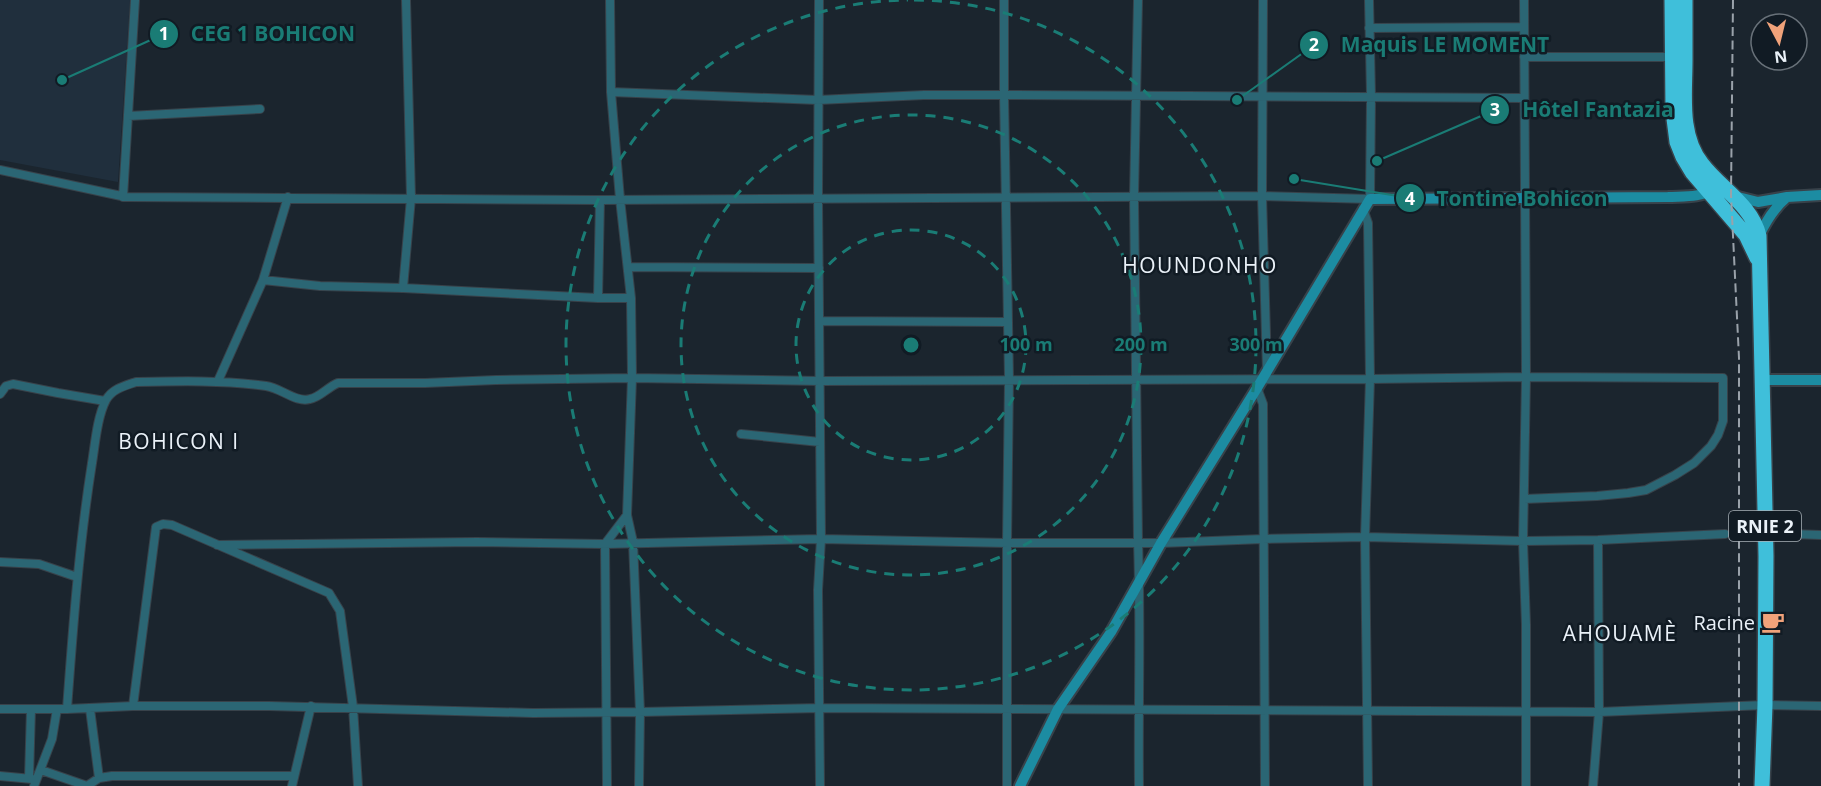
<svg xmlns="http://www.w3.org/2000/svg" width="1821" height="786" viewBox="0 0 1821 786" font-family="'Open Sans',sans-serif">
<style>
.built{fill:#202f3d}
.lines{fill:none;stroke-linecap:round;stroke-linejoin:round}
.street-casing{stroke:#38424a;stroke-width:10}
.secondary-casing{stroke:#38424a;stroke-width:14}
.highway-casing{stroke:#38424a;stroke-width:18}
.street{stroke:#2b6674;stroke-width:8}
.secondary{stroke:#1c8ca2;stroke-width:10}
.highway{stroke:#3fbfda;stroke-width:15}
.rail{stroke:#9aa2aa;stroke-width:2;stroke-dasharray:9 4.5;stroke-linecap:butt}
.ring{fill:none;stroke:#1a7c75;stroke-width:3;stroke-dasharray:10 8}
.labels{text-anchor:middle;dominant-baseline:central;stroke-width:5;stroke-linejoin:round;paint-order:stroke}
.shield{fill:#111b24;stroke:#a9b1b8;stroke-width:1.5}
.shield-label{font-size:18px;font-weight:bold;fill:#eaf1f8}
.poi-label{font-size:20px;fill:#eaf1f8;stroke:#111b24;text-anchor:end}
.neighbourhood-label{font-size:21px;letter-spacing:1.5px;fill:#eaf1f8;stroke:#111b24}
.centre{fill:#1a7c75;stroke:#111b24;stroke-width:3}
.ring-label{font-size:18px;text-anchor:middle;font-weight:bold;fill:#1a7c75;stroke:#111b24;stroke-width:5;stroke-linejoin:round;paint-order:stroke}
.leader{fill:none;stroke:#1a7c75;stroke-width:2}
.callout-dot{fill:#1a7c75;stroke:#111b24;stroke-width:2}
.mark-label{font-size:18px;text-anchor:middle;font-weight:bold;fill:#fff}
.callout-label{font-size:21px;text-anchor:middle;font-weight:bold;fill:#1a7c75;stroke:#111b24;stroke-width:5;stroke-linejoin:round;paint-order:stroke}
</style>
<rect width="100%" height="100%" fill="#1b252e"/>
<!-- built -->
<path class="built" d="M0,0H130L118,182L0,160Z"/>
<g class="lines">
<!-- street casing -->
<g class="street-casing">
<path id="street" d="M610,0L611,92L620,199L631,298L632,378L627,515L633,542L640,712L639,786
M819,0L818,199L821,539L818,590L820,786
M1004,0V95L1009,379L1007,543V786
M1138,0L1134,197L1138,542C1141,623 1138,705 1139,786
M1263,0L1262,196L1267,370
M1524,0L1526,377L1523,541L1526,625V786
M1369,28L1524,27
M1524,57H1672
M611,92L818,100L924,95H1004L1524,98
M128,116L260,109
M0,170L126,197L600,200L1262,196L1370,199L1371,96L1369,0
M123,197L135,0
M1363,209L1368,223L1370,379L1365,537L1368,786
M628,267L819,268
M263,280L320,286L403,288L598,298H631
M403,288L411,198L406,0
M598,298L600,200
M820,321L1008,322
M218,381L263,280L288,197
M1257,388L1263,404L1265,786
M0,394L6,386L13,384L58,393L105,401
M741,434L820,442
M1765,533L1821,535
M217,545L477,542L605,544L821,539L1007,543H1161L1263,539L1365,537L1523,541L1598,540L1725,534
M0,562L39,564L77,577
M133,706L156,527L163,524L172,525L329,593L340,611L353,707L358,786
M0,709H67L133,706H269L533,713L640,712L821,708L1599,712L1765,705L1821,706
M67,709C73,627 79,545 92,463C95,445 97,417 106,400C112,389 124,386 136,382C180,381 223,380 266,386C281,388 296,403 310,399C319,398 328,387 338,383H425L496,380L632,378L820,381L1370,379L1526,377L1723,378V421L1718,435L1711,446L1694,463L1675,475L1646,490L1628,493L1597,496L1524,499
M90,709L99,778
M41,770L87,786
M0,776L32,779
M29,778L31,709
M34,786L52,739L57,709
M87,786L99,778L112,776H294
M292,786L311,706
M607,786L605,544L627,515
M1593,786L1599,712L1598,540"/>
</g>
<!-- secondary casing -->
<g class="secondary-casing">
<path id="secondary" d="M1734,196L1758,202L1787,197L1821,195
M1759,236C1766,221 1774,208 1787,197
M1761,380H1821
M1020,786L1058,709L1111,632L1161,543L1257,388L1370,199L1668,197C1682,196 1701,198 1713,189"/>
</g>
<!-- highway casing -->
<g class="highway-casing">
<path id="highway" d="M1672,0L1673,111L1677,142L1683,157L1692,172L1746,235L1757,258
M1685,0C1685,20 1685,40 1685,61C1685,94 1679,136 1702,164C1720,188 1752,205 1759,236L1766,556L1765,705L1762,786"/>
</g>
<!-- street -->
<use href="#street" class="street"/>
<!-- secondary -->
<use href="#secondary" class="secondary"/>
<!-- highway -->
<use href="#highway" class="highway"/>
<!-- rail -->
<path class="rail" d="M1733,0L1731,195L1739,358V786"/>
</g>
<!-- distance rings -->
<g class="ring">
<circle cx="911" cy="345" r="115"/>
<circle cx="911" cy="345" r="230"/>
<path d="M914 0A345 345 0 1 1 908 0"/>
</g>
<!-- icons -->
<defs>
<g id="cafe-bare" transform="scale(1.8)"><path d="M-5.5-4.5H6V0H3Q3 3.5 0 3.5H-2.5Q-5.5 3.5-5.5 0ZM3-3.2v2h1.7v-2ZM-6 4.5H4V6H-6Z" fill="#f0a27a" stroke="#111b24" stroke-width="2.5" paint-order="stroke"/></g>
</defs>
<g fill-rule="evenodd">
<use href="#cafe-bare" x="1773" y="622"/>
</g>
<g class="labels">
<!-- shield labels -->
<rect class="shield" x="1729" y="511" width="72" height="30" rx="4.5"/>
<g class="shield-label">
<text x="1765" y="526">RNIE 2</text>
</g>
<!-- poi labels -->
<g class="poi-label">
<text x="1755" y="622">Racine</text>
</g>
<!-- neighbourhood labels -->
<g class="neighbourhood-label">
<text x="1200" y="265">HOUNDONHO</text>
<text x="179" y="441">BOHICON I</text>
<text x="1620" y="633">AHOUAMÈ</text>
</g>
</g>
<circle cx="911" cy="345" r="9" class="centre"/>
<g class="ring-label">
<text x="1026" y="351">100 m</text>
<text x="1141" y="351">200 m</text>
<text x="1256" y="351">300 m</text>
</g>
<!-- callouts -->
<path class="leader" d="M62 80L164 34M1237 100L1314 45M1377 161L1495 110M1294 179L1410 198"/>
<g class="callout-dot">
<circle cx="62" cy="80" r="6"/>
<circle cx="1237" cy="100" r="6"/>
<circle cx="1377" cy="161" r="6"/>
<circle cx="1294" cy="179" r="6"/>
<circle cx="164" cy="34" r="15"/>
<circle cx="1314" cy="45" r="15"/>
<circle cx="1495" cy="110" r="15"/>
<circle cx="1410" cy="198" r="15"/>
</g>
<g class="mark-label">
<text x="164" y="40">1</text>
<text x="1314" y="51">2</text>
<text x="1495" y="116">3</text>
<text x="1410" y="205">4</text>
</g>
<g class="callout-label">
<text x="273" y="41">CEG 1 BOHICON</text>
<text x="1445" y="52">Maquis LE MOMENT</text>
<text x="1598" y="117">Hôtel Fantazia</text>
<text x="1522" y="206">Tontine Bohicon</text>
</g>
<!-- north arrow -->
<g transform="translate(1779 42) rotate(173)"><circle r="28" fill="#111b24" stroke="#687179" stroke-width="1.5"/>
<path d="M0-4.5L10 22L0 15L-10 22Z" fill="#f0a27a"/>
<text y="-9" font-size="16" font-weight="bold" text-anchor="middle" fill="#eaf1f8">N</text>
</g>
</svg>
